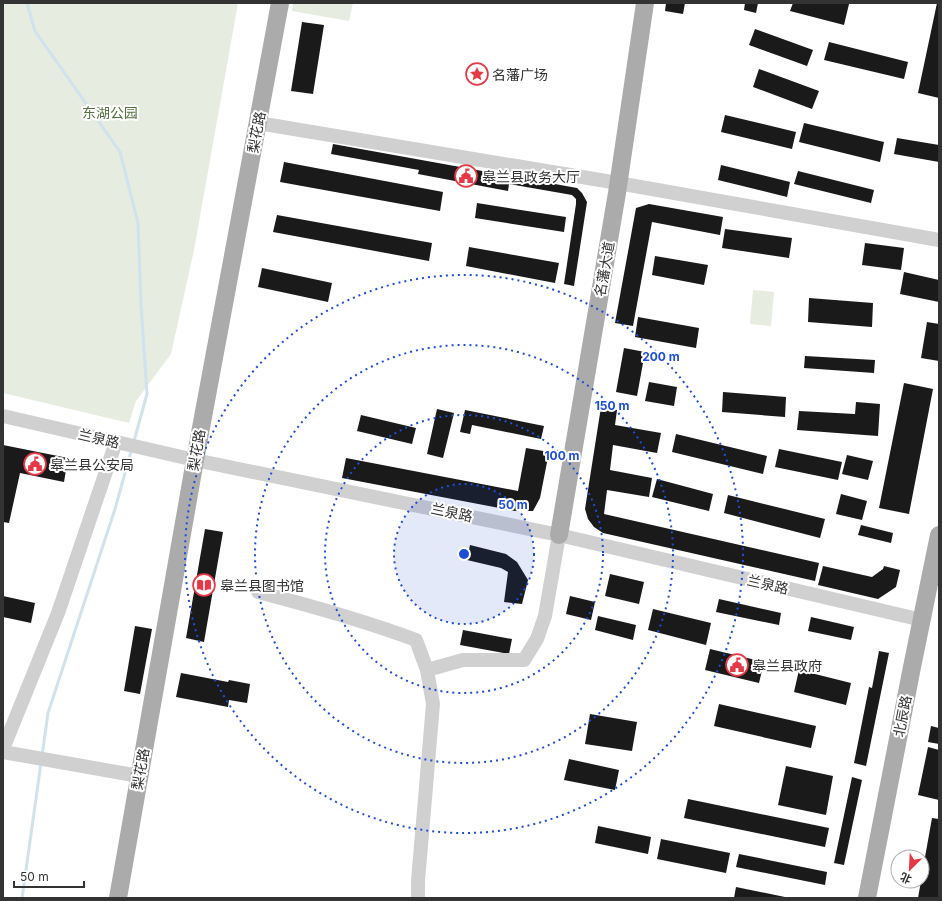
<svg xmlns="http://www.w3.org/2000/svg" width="942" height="901" viewBox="0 0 942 901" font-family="Inter,'Noto Sans SC',sans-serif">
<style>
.green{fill:#e6ecdf}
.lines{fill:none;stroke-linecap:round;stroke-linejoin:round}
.stream{stroke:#cfe2ee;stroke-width:3}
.building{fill:#1a1a1a}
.minor{stroke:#d0d0d0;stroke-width:14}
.major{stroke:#ababab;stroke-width:18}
.ring{fill:none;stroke:#1d4ed8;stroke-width:2;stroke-dasharray:2 4}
.labels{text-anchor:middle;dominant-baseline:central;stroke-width:4;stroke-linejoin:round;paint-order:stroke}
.poi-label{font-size:14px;fill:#333;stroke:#fff;text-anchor:start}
.park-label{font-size:14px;fill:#56703f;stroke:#fff}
.street-label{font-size:14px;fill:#333;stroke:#fff}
.centre{fill:#1d4ed8;stroke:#fff;stroke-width:2}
.ring-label{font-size:12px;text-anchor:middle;font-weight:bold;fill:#1d4ed8;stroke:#fff;stroke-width:4;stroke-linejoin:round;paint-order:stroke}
</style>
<rect width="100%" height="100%" fill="#fff"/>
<!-- green -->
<path class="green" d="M3,3H238L194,250L171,354L136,401L129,423L3,393Z
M293,3H353L349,21L292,11Z
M753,290L774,292L771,326L750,324Z"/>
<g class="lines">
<!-- stream -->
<path class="stream" d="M27,3L35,31L120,152L138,223L141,305L147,394L134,441
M42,756L48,713L115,509L132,448
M22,898L41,763"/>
</g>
<!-- building -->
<path class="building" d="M666,3H685L683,14L665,11Z
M745,3H758L756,13L744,10Z
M793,3H846L849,4L844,25L790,11Z
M937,3H939V98L918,93Z
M302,22L324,25L313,94L291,91Z
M755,29L813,50L807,66L749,45Z
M829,42L908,62L904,79L824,60Z
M759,69L819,91L812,109L753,87Z
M725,115L796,132L792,149L721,132Z
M804,123L884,142L880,162L799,142Z
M897,138L939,145V162L894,154Z
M333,144L577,188L582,193L587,202L574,286L564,284L576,204V199L572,195L509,184L508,191L418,174L419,170L331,154Z
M284,162L443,192L440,211L280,182Z
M721,165L790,182L787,197L718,180Z
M798,171L874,190L871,203L794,184Z
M477,203L566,217L564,232L475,218Z
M649,204L723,217L720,235L652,222L633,326L615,323L636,208Z
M277,215L432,243L429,261L273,232Z
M725,229L792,238L789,258L722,248Z
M865,243L904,248L901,270L862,265Z
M469,247L559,263L555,283L466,266Z
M655,256L708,265L704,285L652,275Z
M262,268L332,283L328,302L258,287Z
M904,272L939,280V302L900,294Z
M809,298L873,303L872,327L808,322Z
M638,317L699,328L696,348L635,337Z
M927,322L939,324V361L921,358Z
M624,348L645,352L637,396L616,392Z
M805,356L875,360L874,373L804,368Z
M649,382L677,387L674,406L645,401Z
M904,383L933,389L909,514L879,508Z
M723,392L786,397L785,417L722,412Z
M856,402L880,404L878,436L797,430L799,411L855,414Z
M601,407L617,410L615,425L661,433L657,453L613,445L610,470L652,478L649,497L607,490L604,514L819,563L815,581L603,533L594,527L588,519L585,509Z
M437,409L454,413L443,458L427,454Z
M465,410L544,426L541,439L472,425L470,434L460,432Z
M361,415L416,428L412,444L357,431Z
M676,434L767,456L763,474L672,452Z
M3,445L68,458L64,482L20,473L9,523L3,522Z
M526,448L549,452L540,498L533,511H515L342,478L346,458L518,491Z
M779,449L842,462L838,480L775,467Z
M847,455L873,461L868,480L842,474Z
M657,479L713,494L709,511L652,497Z
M841,494L867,501L862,520L836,514Z
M728,495L825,519L820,538L724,513Z
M861,525L893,533L891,543L858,535Z
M205,529L223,532L204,642L186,638Z
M470,545L506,554L517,562L528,580L522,604L504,602L508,572L501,568L467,560Z
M823,566L872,577L883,569L884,566L900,570L896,587L878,599L818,585Z
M610,574L644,582L639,604L605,596Z
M3,596L35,603L31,623L3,617Z
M570,596L595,602L591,620L566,614Z
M719,599L781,613L779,625L716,612Z
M653,609L711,623L706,645L648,630Z
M598,616L636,625L633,640L595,630Z
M811,617L854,627L851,640L808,631Z
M135,626L152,629L140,694L124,691Z
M463,630L512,639L509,654L460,645Z
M710,649L764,662L759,683L705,670Z
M879,651L889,653L866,766L854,763L869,687L872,688Z
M799,670L851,683L846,705L794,692Z
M181,673L228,682L229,680L250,684L247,703L229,700L228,707L176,697Z
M719,704L816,726L811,748L714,726Z
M590,714L637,722L632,751L585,744Z
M931,726L939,728V744L928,742Z
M928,747L939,750V800L918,795Z
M569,759L619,770L615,790L564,780Z
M786,766L833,776L826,815L778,805Z
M852,777L862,780L844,865L834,863Z
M688,799L829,828L825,847L684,818Z
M932,818L939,819V898H918L921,881H922V874Z
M598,826L651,837L648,854L595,843Z
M661,839L730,853L726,873L657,859Z
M739,854L827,872L825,885L736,867Z
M736,887L785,897V898H734Z"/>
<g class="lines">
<!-- minor -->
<path class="minor" d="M258,123L618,183L939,240
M3,416L195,460L559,535L922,620
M258,592C312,606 365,621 416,640L427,670L433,704L418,881V898
M427,670L463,660H524L537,639L545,616L559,535
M3,749L58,613L116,442
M3,752L139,776"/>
<!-- major -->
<path class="major" d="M559,535L617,193L645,3
M118,898L195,460L280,3
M867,898L912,667L939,535"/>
</g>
<!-- distance rings -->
<circle cx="464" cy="554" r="70" fill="#1d4ed8" fill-opacity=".12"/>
<g class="ring">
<circle cx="464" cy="554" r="70"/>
<circle cx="464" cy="554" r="139"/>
<circle cx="464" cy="554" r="209"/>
<circle cx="464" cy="554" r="279"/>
</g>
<!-- icons -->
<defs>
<g id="sight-ring" transform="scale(1.15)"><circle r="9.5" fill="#fff" stroke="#e63946" stroke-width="1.5"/><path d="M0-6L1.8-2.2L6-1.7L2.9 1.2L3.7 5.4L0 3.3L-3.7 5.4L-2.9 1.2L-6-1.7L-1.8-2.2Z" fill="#e63946"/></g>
<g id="civic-ring" transform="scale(1.15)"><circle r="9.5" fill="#fff" stroke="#e63946" stroke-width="1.5"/><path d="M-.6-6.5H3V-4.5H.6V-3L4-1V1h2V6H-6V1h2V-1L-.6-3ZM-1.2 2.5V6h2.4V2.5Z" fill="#e63946"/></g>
<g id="library-ring" transform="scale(1.15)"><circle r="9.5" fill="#fff" stroke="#e63946" stroke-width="1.5"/><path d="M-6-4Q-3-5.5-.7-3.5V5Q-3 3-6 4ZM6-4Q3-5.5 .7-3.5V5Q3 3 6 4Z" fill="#e63946"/></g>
</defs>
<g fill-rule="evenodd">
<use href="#sight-ring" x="477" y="74"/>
<use href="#civic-ring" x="466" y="176"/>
<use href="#civic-ring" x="35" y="464"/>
<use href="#library-ring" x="204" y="585"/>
<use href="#civic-ring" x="737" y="665"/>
</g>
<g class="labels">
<!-- poi labels -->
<g class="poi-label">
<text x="492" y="74">名藩广场</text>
<text x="482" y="176">皋兰县政务大厅</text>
<text x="50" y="464">皋兰县公安局</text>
<text x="220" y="585">皋兰县图书馆</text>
<text x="752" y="665">皋兰县政府</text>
</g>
<!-- park labels -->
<g class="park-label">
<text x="110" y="112">东湖公园</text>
</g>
<!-- street labels -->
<g class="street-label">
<text transform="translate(256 132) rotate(-79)">梨花路</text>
<text transform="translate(604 269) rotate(-80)">名藩大道</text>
<text transform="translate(99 438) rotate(13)">兰泉路</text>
<text transform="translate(196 450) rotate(-80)">梨花路</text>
<text transform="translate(452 512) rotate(12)">兰泉路</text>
<text transform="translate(768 584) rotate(13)">兰泉路</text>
<text transform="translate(902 716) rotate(-79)">北辰路</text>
<text transform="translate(140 769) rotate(-80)">梨花路</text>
</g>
</g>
<circle cx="464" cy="554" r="6" class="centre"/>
<g class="ring-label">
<text x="661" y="361">200 m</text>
<text x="612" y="410">150 m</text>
<text x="562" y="460">100 m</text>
<text x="513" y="509">50 m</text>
</g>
<!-- border -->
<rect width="942" height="901" fill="none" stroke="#333333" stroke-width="8"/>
<!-- north arrow -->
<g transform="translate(910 869) rotate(204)"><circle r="19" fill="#ffffff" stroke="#adadad"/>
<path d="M0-3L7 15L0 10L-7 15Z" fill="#e63946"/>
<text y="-6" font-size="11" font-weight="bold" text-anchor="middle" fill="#333333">北</text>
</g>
<!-- scale -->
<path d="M14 881v6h70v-6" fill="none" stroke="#333333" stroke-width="2"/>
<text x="20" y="881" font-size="12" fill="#333333" stroke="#ffffff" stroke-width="3" paint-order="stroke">50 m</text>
</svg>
